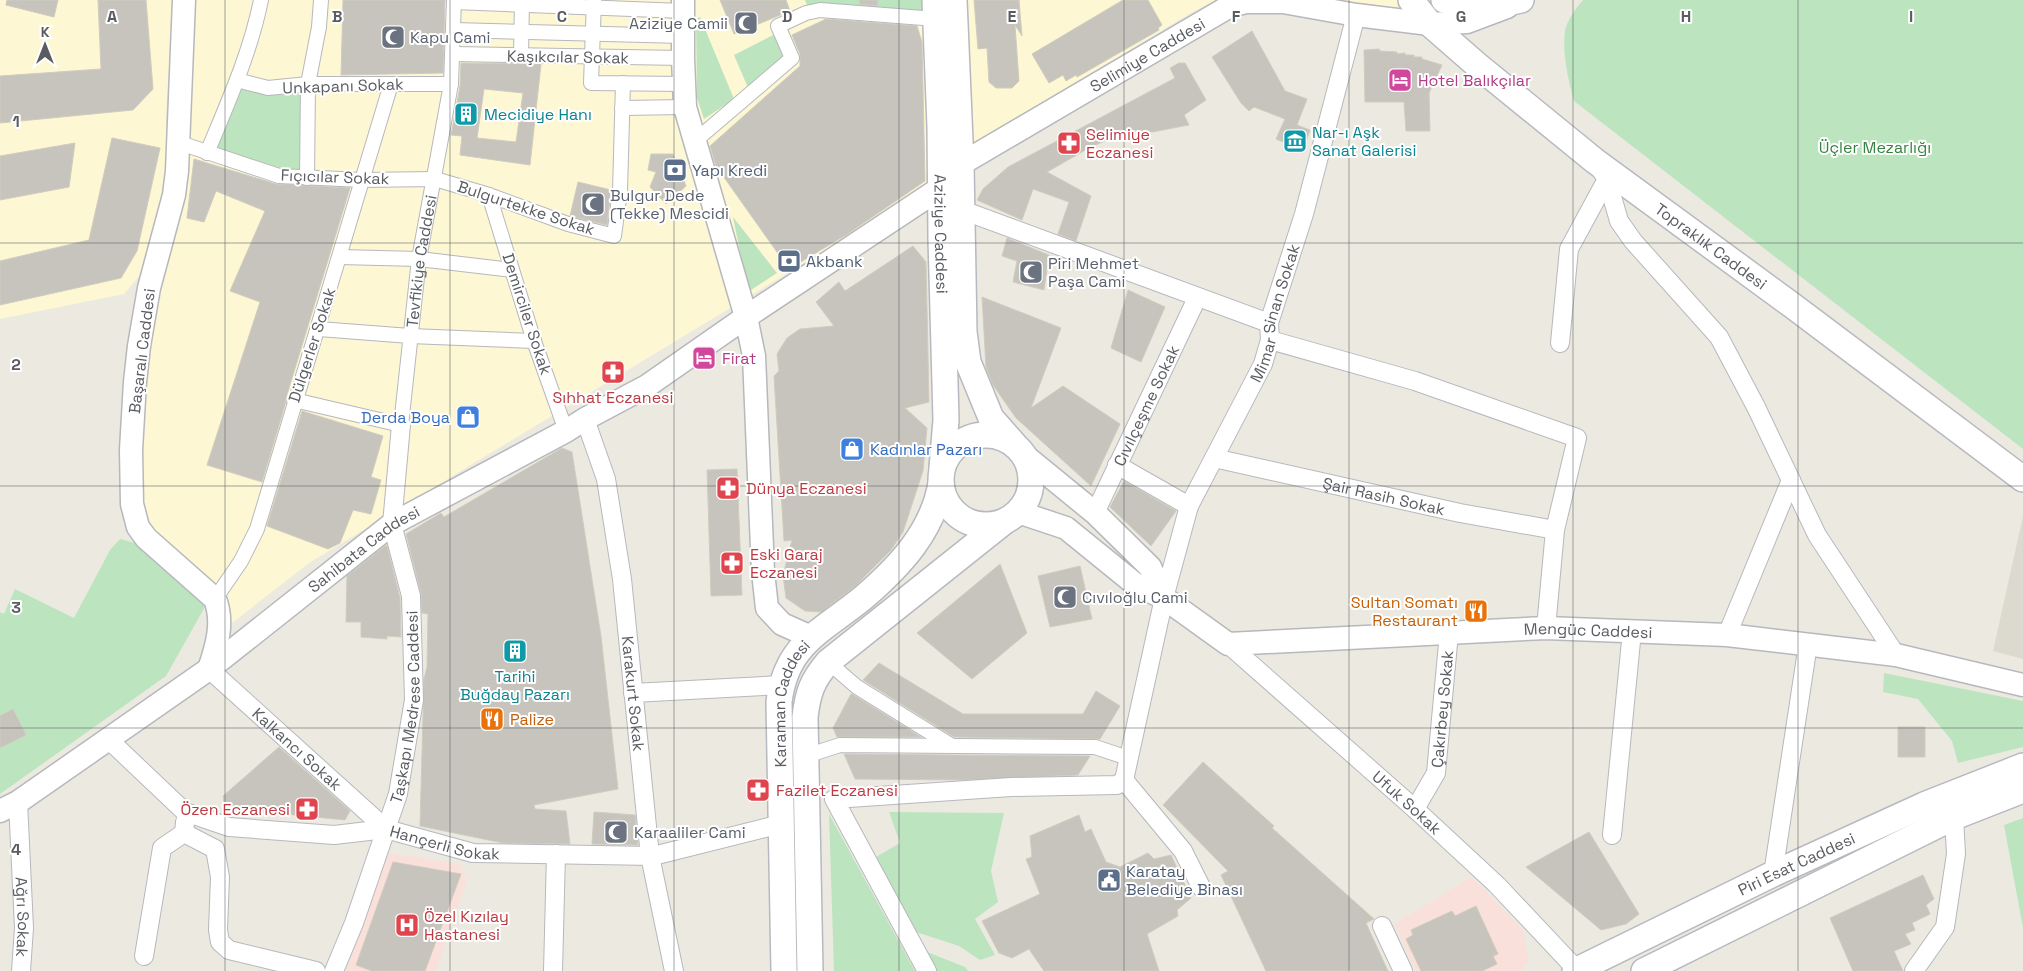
<svg xmlns="http://www.w3.org/2000/svg" width="2023" height="971" viewBox="0 0 2023 971" font-family="'Space Grotesk',sans-serif">
<style>
.commercial{fill:#fdf7d4}
.education{fill:#dcd9ce}
.medical{fill:#fae0da}
.green{fill:#bce4bf}
.building{fill:#c6c4bd;stroke:#d0ccbe;fill-rule:evenodd}
.lines{fill:none;stroke-linecap:round;stroke-linejoin:round}
.pedestrian-casing{stroke:#b6b8bd;stroke-width:16}
.minor-casing{stroke:#b6b8bd;stroke-width:20}
.tertiary-casing{stroke:#b6b8bd;stroke-width:25}
.secondary-casing{stroke:#b6b9bf;stroke-width:28}
.pedestrian{stroke:#fff;stroke-width:14}
.minor{stroke:#fff;stroke-width:18}
.tertiary{stroke:#fff;stroke-width:22}
.secondary{stroke:#fff;stroke-width:25}
.grid{fill:none;stroke:#595c61;stroke-width:1;stroke-opacity:0.55}
.labels{text-anchor:middle;dominant-baseline:central;stroke-width:4;stroke-linejoin:round;paint-order:stroke}
.worship-label{font-size:16px;fill:#5b616d;stroke:#fff;text-anchor:start}
.street-label{font-size:16px;fill:#595c61;stroke:#fff}
.hotel-label{font-size:16px;fill:#b23c85;stroke:#fff;text-anchor:start}
.culture-label{font-size:16px;fill:#0d838f;stroke:#fff;text-anchor:start}
.health-label{font-size:16px;fill:#be3a42;stroke:#fff;text-anchor:start}
.park-label{font-size:16px;fill:#35833f;stroke:#fff}
.service-label{font-size:16px;fill:#4e5e75;stroke:#fff;text-anchor:start}
.shop-label{font-size:16px;fill:#366cbe;stroke:#fff;text-anchor:end}
.food-label{font-size:16px;fill:#c56008;stroke:#fff;text-anchor:end}
.grid-label{font-size:16px;text-anchor:middle;font-weight:bold;fill:#595c61;stroke:#fff;stroke-width:4;stroke-linejoin:round;paint-order:stroke}
</style>
<rect width="100%" height="100%" fill="#eceae0"/>
<!-- commercial -->
<path class="commercial" d="M0,0H173L166,117L167,167L153,238L142,273L124,294L0,319Z
M185,0H926L933,185L309,563L232,623L212,588L143,536L127,462L184,151Z
M965,0H1216L1191,13L972,144Z
M1343,0H1398L1403,9Z"/>
<!-- education -->
<path class="education" d="M2023,516V659L1993,651Z"/>
<!-- medical -->
<path class="medical" d="M388,853L459,864L467,880L436,971H346Z
M1472,877L1524,931L1528,961L1522,971H1416L1394,924Z"/>
<!-- green -->
<path class="green" d="M805,0H923L924,15L808,8Z
M1583,0H2023V449L1574,101C1568,78 1562,54 1565,31C1567,20 1576,8 1583,0Z
M700,17L734,99L704,119L697,98L696,19Z
M777,33L789,58L749,90L734,55Z
M238,86L304,91L302,172L280,171L212,150Z
M733,217L777,273L748,292Z
M120,539L135,543L206,605L166,676L0,794V612L4,614L15,589L74,618L110,550Z
M1884,673L2023,701V747L1958,763L1952,741L1918,699L1883,692Z
M889,812L1004,813L991,871L998,902L975,919L995,955L980,960L959,946L916,932L876,857L900,843Z
M829,814L915,971H834Z
M2023,818V928L2004,825Z
M927,952L965,967L968,971H937Z"/>
<!-- building -->
<path class="building" d="M7,0H58L54,17L6,5Z
M98,0H146L153,89L133,110L0,123V76L101,69Z
M343,0H445L443,73L341,75Z
M720,0H786L790,11L734,34Z
M859,0H878L877,6L860,4Z
M974,0H1019L1022,36L1015,25L1019,81L1012,88H996L989,82L987,48L978,49Z
M1123,0H1148L1162,25L1158,28L1159,30L1077,77L1076,75L1066,81L1063,75L1049,83L1032,54Z
M826,19L917,26L922,42L925,181L846,235L789,269L716,166L710,146L800,66V54L792,35Z
M1252,31L1285,91L1307,99L1297,125L1310,130L1303,150L1276,139L1285,119L1254,107L1249,111L1241,103L1212,57Z
M1379,49L1380,51L1397,52V54L1405,53V55H1414V57H1422V59L1442,65L1429,93L1430,131H1406L1404,102H1365L1364,50Z
M461,63L541,64L530,165L460,155L462,136L451,135L460,86ZM484,89L523,93L516,142L477,138Z
M1179,63H1185L1206,100L1184,115L1189,125L1152,132L1129,130L1089,148L1047,172L1091,196L1076,241L1058,234L1069,202L1033,189L1022,220L977,200L983,189L1008,167L1175,78L1170,68Z
M112,138L160,148L137,251L121,278L0,305V261L89,240Z
M75,143L69,187L0,200V156Z
M651,154H673L686,186L666,204L650,187L656,172L648,170Z
M194,159L276,184L350,188L286,398L285,405L262,482L207,465L260,302L230,291L265,211L216,191L204,222L187,218Z
M578,182L611,190L607,225L570,216Z
M1007,238L1049,255L1044,290L1013,282L1017,261L1002,256Z
M913,246L926,262L929,402L905,408L927,428L923,471L903,532L891,550L855,586L821,612L805,611L786,598L783,575L792,540L784,541L774,376L779,371L777,354L787,338L800,329L834,326L816,302L839,282L845,291Z
M1128,290L1165,307L1141,362L1111,348Z
M982,297L1061,328L1031,408L1063,386L1120,424L1091,486L1016,418L993,385L986,367Z
M302,411L383,436L371,477L381,480L371,514L353,510L340,543L328,549L267,526Z
M562,448L572,452L601,636L618,789L534,805L535,809L566,811L570,844L503,843L420,826L424,679L427,667L428,614L422,613L421,593L406,534L441,513L444,517Z
M737,469L742,595L711,596L707,470Z
M1124,481L1176,511L1151,546L1110,507Z
M385,546H387L400,598L401,637L387,636V639L361,637V622H346L347,576Z
M1000,564L1027,633L972,679L917,633Z
M1080,566L1092,619L1050,627L1038,576Z
M879,663L963,714H1083L1096,691L1120,706L1100,739L954,737L863,680Z
M851,694H852L921,737H837L833,728Z
M13,709L26,735L0,748V716Z
M1898,727H1925V757H1898Z
M279,747L350,811L345,820L225,808L223,796Z
M844,754L952,755L1090,756L1078,775L964,780L855,779Z
M1203,762L1274,826L1272,828L1374,919L1366,923L1388,971H1266L1221,875L1228,871L1163,805Z
M594,812L635,815L638,845L592,844Z
M1079,815L1085,832L1091,829L1106,862L1120,867L1148,853L1154,859L1171,855L1191,898L1177,910L1178,916L1147,934L1159,971H1044L1029,949L1012,958L999,953L982,921L1040,894L1026,859L1032,857L1030,836Z
M1589,832L1639,914L1626,924L1601,930L1526,867Z
M393,862L461,874L425,971H372L356,965Z
M1923,875L1934,899L1926,905L1930,914L1912,923L1915,930L1905,934L1911,944L1894,951L1903,971H1853L1830,918Z
M1476,906L1498,954L1493,956L1497,964L1482,971H1421L1406,939L1413,935L1411,930L1452,911L1455,916Z"/>
<g class="lines">
<!-- pedestrian casing -->
<g class="pedestrian-casing">
<g id="pedestrian">
<path d="M594,1L591,83L683,84"/>
<path d="M454,2L683,11"/>
<path d="M453,30L683,36"/>
<path d="M453,54L683,58"/>
<path d="M521,56L522,0"/>
<path d="M237,80L268,88L308,84H451"/>
<path d="M622,108L685,107"/>
<path d="M695,141L792,58L778,26L806,13L820,10L936,19"/>
<path d="M180,143L279,176L361,180L435,179L489,195L568,224L614,236L620,191L623,83"/>
<path d="M207,153C228,102 250,54 261,0"/>
<path d="M307,178L308,84L319,27L321,0"/>
<path d="M489,195L534,341L566,431"/>
<path d="M340,257L419,259L512,270"/>
<path d="M319,329L410,336L534,341"/>
<path id="s1" d="M294,400L401,425L419,259L451,84L454,0"/>
<path d="M215,599L241,561L257,529L391,84"/>
<path d="M828,662L857,687L952,746"/>
<path d="M806,756L840,745L1095,747L1128,758"/>
</g>
</g>
<!-- minor casing -->
<g class="minor-casing">
<g id="minor">
<path d="M1598,166L1607,179L1619,221L1633,241L1719,337L1756,407L1817,535L1896,655"/>
<path d="M962,210L1269,323"/>
<path d="M1270,340L1415,381L1577,438L1555,530L1546,628"/>
<path d="M1560,343L1569,249L1607,179"/>
<path id="s2" d="M585,419L606,479L622,579L650,856L674,971"/>
<path id="s3" d="M1214,458L1460,513L1555,530"/>
<path d="M1117,465L1189,506"/>
<path id="s4" d="M1095,513L1197,298"/>
<path d="M1727,635L1791,480"/>
<path id="s5" d="M1228,644L1415,809L1497,885L1577,970"/>
<path id="s6" d="M209,669L386,829"/>
<path d="M633,693L781,685"/>
<path id="s7" d="M108,739L185,812L229,827L334,835L386,829L473,853L653,856L781,824"/>
<path d="M1124,780L1183,851L1201,887"/>
<path id="s8" d="M18,802L24,928L21,971"/>
<path id="s9" d="M1415,809L1436,773L1449,633"/>
<path d="M184,833L215,849L220,877L218,930L220,942L229,950L316,971"/>
<path d="M1612,835L1632,631"/>
<path d="M1773,874L1808,644"/>
<path d="M1382,926L1403,971"/>
<path d="M144,956L162,848L184,833L185,822"/>
<path id="s10" d="M334,971L354,923L398,794L414,700L411,596L392,524L401,425"/>
<path d="M553,971L556,854"/>
<path id="s11" d="M927,971L834,799L1011,787L1117,785L1124,780L1164,598L1189,506L1263,364L1270,340L1269,323L1304,214L1356,15"/>
<path d="M1914,971L1945,927L1956,854L1954,817"/>
</g>
</g>
<!-- tertiary casing -->
<g class="tertiary-casing">
<g id="tertiary">
<path d="M184,0L177,171L174,195L149,288L139,346L135,382L131,450L132,504L138,527L146,538L215,599C224,622 217,646 209,669"/>
<path d="M683,0V58L685,107L746,317L754,356L763,572L767,608L782,624L811,637"/>
<path id="s12" d="M961,164L1230,6L1246,2H1283L1356,15L1430,24L1467,22L1507,7"/>
<path d="M1024,455L1095,513L1150,567L1164,598"/>
<path id="s13" d="M1018,512L1066,528L1135,584L1164,598L1228,644L1546,628L1727,635L1896,655L2023,685"/>
<path id="s14" d="M0,811L18,802L209,669L392,524L566,431L585,419L647,386L746,317L942,187"/>
</g>
</g>
<!-- secondary casing -->
<g class="secondary-casing">
<g id="secondary">
<path id="s15" d="M935,0L940,127L941,239L946,420L942,468"/>
<path d="M954,0L961,164L964,332L968,362L991,418L1014,444"/>
<path id="s16" d="M1411,0L1430,24L1477,65L1595,161L1793,306L2023,479"/>
<path d="M1444,0C1469,9 1496,6 1521,0"/>
<circle cx="986" cy="480" r="45"/>
<path id="s17" d="M784,971L779,702C786,643 823,631 864,597C900,566 933,531 941,483"/>
<path d="M810,971L805,717C808,692 812,681 828,662L1005,521"/>
<path id="s18" d="M1575,971L1773,874L1924,805L2023,766"/>
<path d="M1644,971L1954,817L2023,790"/>
</g>
</g>
<!-- pedestrian -->
<use href="#pedestrian" class="pedestrian"/>
<!-- minor -->
<use href="#minor" class="minor"/>
<!-- tertiary -->
<use href="#tertiary" class="tertiary"/>
<!-- secondary -->
<use href="#secondary" class="secondary"/>
</g>
<!-- grid -->
<path class="grid" d="M225,0V971M450,0V971M674,0V971M899,0V971M1124,0V971M1349,0V971M1573,0V971M1798,0V971M0,243H2023M0,486H2023M0,728H2023"/>
<!-- icons -->
<defs>
<g id="mosque-square" transform="scale(1.25)"><rect x="-9" y="-9" width="18" height="18" rx="4" fill="#6b7280" stroke="#fff"/><path d="M3.5-4.9A6 6 0 1 0 3.5 4.9A5 5 0 1 1 3.5-4.9Z" fill="#fff"/></g>
<g id="hotel-square" transform="scale(1.25)"><rect x="-9" y="-9" width="18" height="18" rx="4" fill="#d1479c" stroke="#fff"/><path d="M-6-4.5h1.5V1H6V5H4.5V3h-9V5H-6ZM-4 0a1.8 1.8 0 1 1 3.6 0ZM.5 0V-2.5h3Q6-2.5 6 0Z" fill="#fff"/></g>
<g id="building-square" transform="scale(1.25)"><rect x="-9" y="-9" width="18" height="18" rx="4" fill="#0f9aa8" stroke="#fff"/><path d="M-4-6H4V6H1V3H-1V6H-4ZM-2.5-4.3h1.7v1.8h-1.7ZM.8-4.3h1.7v1.8H.8ZM-2.5-1h1.7V.8h-1.7ZM.8-1h1.7V.8H.8Z" fill="#fff"/></g>
<g id="museum-square" transform="scale(1.25)"><rect x="-9" y="-9" width="18" height="18" rx="4" fill="#0f9aa8" stroke="#fff"/><path d="M0-6L6-3V-2H-6V-3ZM-5-1h2V3h-2ZM-1-1h2V3h-2ZM3-1h2V3H3ZM-6 4H6V6H-6Z" fill="#fff"/></g>
<g id="pharmacy-square" transform="scale(1.25)"><rect x="-9" y="-9" width="18" height="18" rx="4" fill="#e0444e" stroke="#fff"/><path d="M-2-6h4v4h4v4h-4v4h-4v-4h-4v-4h4Z" fill="#fff"/></g>
<g id="bank-square" transform="scale(1.25)"><rect x="-9" y="-9" width="18" height="18" rx="4" fill="#5c6f8a" stroke="#fff"/><path d="M-6-4H6V4H-6ZM0-2.3a2.3 2.3 0 1 0 0 4.6a2.3 2.3 0 1 0 0-4.6Z" fill="#fff"/></g>
<g id="shop-square" transform="scale(1.25)"><rect x="-9" y="-9" width="18" height="18" rx="4" fill="#3f7fe0" stroke="#fff"/><path d="M-5-2.5h2.3a2.7 3.5 0 0 1 5.4 0H5L5.5 6h-11ZM-1.5-2.5h3a1.5 2.3 0 0 0-3 0Z" fill="#fff"/></g>
<g id="restaurant-square" transform="scale(1.25)"><rect x="-9" y="-9" width="18" height="18" rx="4" fill="#e8710a" stroke="#fff"/><path d="M-5-6h1v4h1v-4h1v4h1v-4h1v5L-1.5 .5V6h-2V.5L-5-1ZM5-6V6H3V1.5H1.5Q1.5-4 5-6Z" fill="#fff"/></g>
<g id="civic-square" transform="scale(1.25)"><rect x="-9" y="-9" width="18" height="18" rx="4" fill="#5c6f8a" stroke="#fff"/><path d="M-.6-6.5H3V-4.5H.6V-3L4-1V1h2V6H-6V1h2V-1L-.6-3ZM-1.2 2.5V6h2.4V2.5Z" fill="#fff"/></g>
<g id="hospital-square" transform="scale(1.25)"><rect x="-9" y="-9" width="18" height="18" rx="4" fill="#e0444e" stroke="#fff"/><path d="M-5-5h3v3.5h4V-5h3V5h-3V1.5h-4V5h-3Z" fill="#fff"/></g>
</defs>
<g fill-rule="evenodd">
<use href="#mosque-square" x="746" y="23"/>
<use href="#mosque-square" x="393" y="37"/>
<use href="#hotel-square" x="1400" y="80"/>
<use href="#building-square" x="466" y="114"/>
<use href="#museum-square" x="1295" y="141"/>
<use href="#pharmacy-square" x="1069" y="143"/>
<use href="#bank-square" x="675" y="170"/>
<use href="#mosque-square" x="593" y="204"/>
<use href="#bank-square" x="789" y="261"/>
<use href="#mosque-square" x="1031" y="272"/>
<use href="#hotel-square" x="704" y="358"/>
<use href="#pharmacy-square" x="613" y="372"/>
<use href="#shop-square" x="468" y="417"/>
<use href="#shop-square" x="852" y="449"/>
<use href="#pharmacy-square" x="728" y="488"/>
<use href="#pharmacy-square" x="732" y="563"/>
<use href="#mosque-square" x="1065" y="597"/>
<use href="#restaurant-square" x="1476" y="611"/>
<use href="#building-square" x="515" y="651"/>
<use href="#restaurant-square" x="492" y="719"/>
<use href="#pharmacy-square" x="758" y="790"/>
<use href="#pharmacy-square" x="307" y="809"/>
<use href="#mosque-square" x="616" y="832"/>
<use href="#civic-square" x="1109" y="880"/>
<use href="#hospital-square" x="407" y="925"/>
</g>
<g class="labels">
<!-- worship labels -->
<g class="worship-label">
<text x="728" y="23" text-anchor="end">Aziziye Camii</text>
<text x="410" y="37">Kapu Cami</text>
<text x="610" y="195">Bulgur Dede<tspan x="610" dy="18">(Tekke) Mescidi</tspan></text>
<text x="1048" y="263">Piri Mehmet<tspan x="1048" dy="18">Paşa Cami</tspan></text>
<text x="1082" y="597">Cıvıloğlu Cami</text>
<text x="634" y="832">Karaaliler Cami</text>
</g>
<!-- street labels -->
<g class="street-label">
<text stroke="none"><textPath href="#s12" startOffset="216">Selimiye Caddesi</textPath></text>
<text transform="translate(568 57) rotate(1)">Kaşıkcılar Sokak</text>
<text transform="translate(343 86) rotate(-2)">Unkapanı Sokak</text>
<text transform="translate(335 177) rotate(2)">Fıçıcılar Sokak</text>
<text transform="translate(526 208) rotate(18)">Bulgurtekke Sokak</text>
<text stroke="none"><textPath href="#s15" startOffset="234">Aziziye Caddesi</textPath></text>
<text stroke="none"><textPath href="#s16" startOffset="389">Topraklık Caddesi</textPath></text>
<text stroke="none"><textPath href="#s1" startOffset="275">Tevfikiye Caddesi</textPath></text>
<text stroke="none"><textPath href="#s11" startOffset="982">Mimar Sinan Sokak</textPath></text>
<text transform="translate(527 314) rotate(72)">Demirciler Sokak</text>
<text transform="translate(312 345) rotate(-72)">Dülgerler Sokak</text>
<text transform="translate(142 351) rotate(-83)">Başaralı Caddesi</text>
<text stroke="none"><textPath href="#s4" startOffset="119">Cıvılçeşme Sokak</textPath></text>
<text stroke="none"><textPath href="#s3" startOffset="174">Şair Rasih Sokak</textPath></text>
<text stroke="none"><textPath href="#s14" startOffset="449">Sahibata Caddesi</textPath></text>
<text stroke="none"><textPath href="#s13" startOffset="611">Mengüc Caddesi</textPath></text>
<text stroke="none"><textPath href="#s2" startOffset="280">Karakurt Sokak</textPath></text>
<text stroke="none"><textPath href="#s10" startOffset="276">Taşkapı Medrese Caddesi</textPath></text>
<text stroke="none"><textPath href="#s17" startOffset="270">Karaman Caddesi</textPath></text>
<text stroke="none"><textPath href="#s9" startOffset="106">Çakırbey Sokak</textPath></text>
<text stroke="none"><textPath href="#s6" startOffset="119">Kalkancı Sokak</textPath></text>
<text stroke="none"><textPath href="#s5" startOffset="239">Ufuk Sokak</textPath></text>
<text stroke="none"><textPath href="#s7" startOffset="371">Hançerli Sokak</textPath></text>
<text stroke="none"><textPath href="#s18" startOffset="246">Piri Esat Caddesi</textPath></text>
<text stroke="none"><textPath href="#s8" startOffset="115">Ağrı Sokak</textPath></text>
</g>
<!-- hotel labels -->
<g class="hotel-label">
<text x="1418" y="80">Hotel Balıkçılar</text>
<text x="722" y="358">Firat</text>
</g>
<!-- culture labels -->
<g class="culture-label">
<text x="484" y="114">Mecidiye Hanı</text>
<text x="1312" y="132">Nar-ı Aşk<tspan x="1312" dy="18">Sanat Galerisi</tspan></text>
<text x="515" y="676" text-anchor="middle">Tarihi<tspan x="515" dy="18">Buğday Pazarı</tspan></text>
</g>
<!-- health labels -->
<g class="health-label">
<text x="1086" y="134">Selimiye<tspan x="1086" dy="18">Eczanesi</tspan></text>
<text x="613" y="397" text-anchor="middle">Sıhhat Eczanesi</text>
<text x="746" y="488">Dünya Eczanesi</text>
<text x="750" y="554">Eski Garaj<tspan x="750" dy="18">Eczanesi</tspan></text>
<text x="776" y="790">Fazilet Eczanesi</text>
<text x="290" y="809" text-anchor="end">Özen Eczanesi</text>
<text x="424" y="916">Özel Kızılay<tspan x="424" dy="18">Hastanesi</tspan></text>
</g>
<!-- park labels -->
<g class="park-label">
<text x="1875" y="147">Üçler Mezarlığı</text>
</g>
<!-- service labels -->
<g class="service-label">
<text x="692" y="170">Yapı Kredi</text>
<text x="806" y="261">Akbank</text>
<text x="1126" y="871">Karatay<tspan x="1126" dy="18">Belediye Binası</tspan></text>
</g>
<!-- shop labels -->
<g class="shop-label">
<text x="450" y="417">Derda Boya</text>
<text x="870" y="449" text-anchor="start">Kadınlar Pazarı</text>
</g>
<!-- food labels -->
<g class="food-label">
<text x="1458" y="602">Sultan Somatı<tspan x="1458" dy="18">Restaurant</tspan></text>
<text x="510" y="719" text-anchor="start">Palize</text>
</g>
</g>
<g class="grid-label">
<text x="112" y="22">A</text>
<text x="337" y="22">B</text>
<text x="562" y="22">C</text>
<text x="787" y="22">D</text>
<text x="1012" y="22">E</text>
<text x="1236" y="22">F</text>
<text x="1461" y="22">G</text>
<text x="1686" y="22">H</text>
<text x="1911" y="22">I</text>
<text x="16" y="127">1</text>
<text x="16" y="370">2</text>
<text x="16" y="613">3</text>
<text x="16" y="855">4</text>
</g>
<!-- north arrow -->
<g transform="translate(45 45)" stroke="#ffffff" stroke-width="4" paint-order="stroke">
<path d="M0-4L9 19L0 12L-9 19Z" fill="#595c61"/>
<text y="-8" font-size="14" font-weight="bold" text-anchor="middle" fill="#595c61">K</text>
</g>
</svg>
